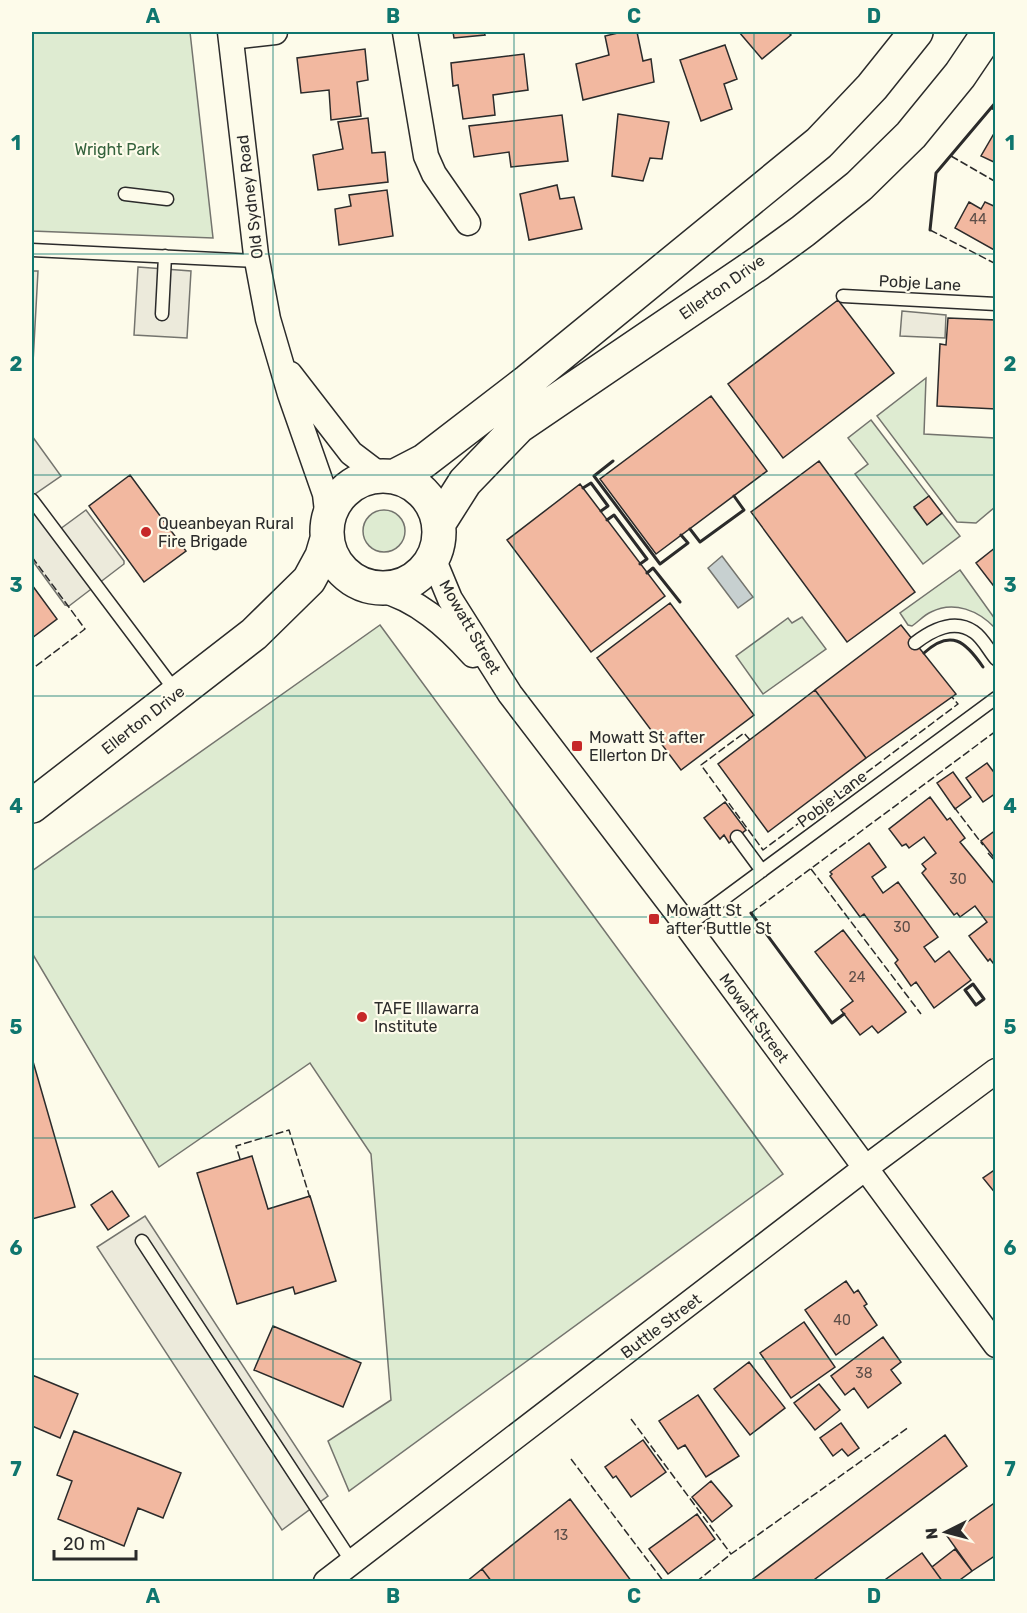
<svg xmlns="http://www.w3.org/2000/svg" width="1027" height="1613" viewBox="0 0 1027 1613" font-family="Rubik,sans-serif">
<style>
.green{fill:#deebd1;stroke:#74746e;stroke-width:1.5}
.parking{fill:#eceadb;stroke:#74746e;stroke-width:1.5}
.water{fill:#c7d0d0;stroke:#74746e;stroke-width:1.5}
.building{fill:#f2b8a0;stroke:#2b2b2b;stroke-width:1.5}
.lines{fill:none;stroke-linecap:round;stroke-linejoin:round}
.lane-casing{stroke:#2b2b2b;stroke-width:15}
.street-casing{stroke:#2b2b2b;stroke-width:27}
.secondary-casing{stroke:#2b2b2b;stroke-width:36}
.lane{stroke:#fdfbea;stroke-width:12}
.street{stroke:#fdfbea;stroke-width:24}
.secondary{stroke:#fdfbea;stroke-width:33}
.fence{stroke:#2b2b2b;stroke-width:1.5;stroke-dasharray:8 3;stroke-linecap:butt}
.wall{stroke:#2b2b2b;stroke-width:3}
.grid{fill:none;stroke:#0f766e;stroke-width:1.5;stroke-opacity:0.55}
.poi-dot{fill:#c62828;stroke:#fdfbea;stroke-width:2}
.labels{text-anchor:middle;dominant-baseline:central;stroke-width:4.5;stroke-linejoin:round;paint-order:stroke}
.number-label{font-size:14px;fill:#5d4e48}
.park-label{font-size:16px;fill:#34623c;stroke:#fdfbea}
.street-label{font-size:16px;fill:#2b2b2b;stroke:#fdfbea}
.poi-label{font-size:16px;fill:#2b2b2b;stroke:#fdfbea;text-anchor:start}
.neatline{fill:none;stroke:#0f766e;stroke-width:2}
.grid-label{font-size:20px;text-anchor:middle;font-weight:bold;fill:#0f766e}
</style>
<rect width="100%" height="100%" fill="#fdfbea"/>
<!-- green -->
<path class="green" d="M32,32H190L213,238L32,231Z
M926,378L924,434L995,438V507L976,523L957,522L877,416Z
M871,420L929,496L914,508L927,524L942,513L960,536L923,564L855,474L868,464L848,438Z
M363 531a21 21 0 1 1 42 0a21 21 0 1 1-42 0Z
M960,570L995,619V628C979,611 954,600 931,612C924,615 918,622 912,626L908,625L900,613Z
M802,617L826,649L763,694L736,656L788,618L792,623Z
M380,625L783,1174L349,1491L328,1441L391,1400L371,1154L310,1063L159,1167L32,953V871Z"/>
<!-- parking -->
<path class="parking" d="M138,267L191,271L187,338L134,335Z
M32,271H38L32,381Z
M902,311L946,315L945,338L900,336Z
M32,436L61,476L32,496Z
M32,500L56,532L86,510L124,561V564L69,606L65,605L32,560Z
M145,1216L328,1496L282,1530L97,1247Z"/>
<!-- water -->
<path class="water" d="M722,556L753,597L738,608L708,568Z"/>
<!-- building -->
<path class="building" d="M453,32H484L485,35L454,38Z
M622,32H637L643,61L651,59L654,82L583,100L576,64L609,55L605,36Z
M739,32H788L791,35L762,59Z
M725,45L737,79L724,84L732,109L701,121L680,60Z
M365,49L368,80L357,82L361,116L331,120L329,90L301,93L297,58Z
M524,54L528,90L493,95L495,115L463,119L458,85L453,86L451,63Z
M618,114L669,122L662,159L650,158L643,181L612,176Z
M562,115L568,161L511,167L509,152L474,157L469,126Z
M368,118L372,153L385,152L388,182L318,190L313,155L343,149L338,122Z
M996,130V163L981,156Z
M557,185L560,199L574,197L582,229L529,240L520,194Z
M387,190L393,236L339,245L335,209L351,206L349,195Z
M969,202L981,209L985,202L996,207V251L955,228Z
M838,300L894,373L783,458L728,384Z
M948,318L996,320V409L937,406L940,344L946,345Z
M711,396L767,471L656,554L600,479Z
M819,461L915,592L847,642L751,512Z
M130,475L186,551L144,582L89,506Z
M580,484L665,596L591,652L507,540Z
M929,496L942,513L927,525L914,507Z
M996,547V589L976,563Z
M32,585L57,619L32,638Z
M670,603L754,715L681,770L597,658Z
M901,625L956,694L866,758L815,690Z
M815,690L866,758L768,832L718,764Z
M987,763L996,775V793L983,802L966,778Z
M953,772L971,797L955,809L937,783Z
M930,797L947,820L950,818L965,838L960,842L996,886V961L993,963L990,959L988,961L969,936L987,922L975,906L960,917L957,913L954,915L922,873L926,869L922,864L936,853L924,837L909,848L906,844L902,846L889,829Z
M725,802L746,830L729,843L724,835L720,839L704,818Z
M996,830V860L981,841Z
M869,843L886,867L872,877L883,893L898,882L938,937L924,947L935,962L949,951L971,980L934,1008L916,982L911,986L895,963L898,960L864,914L860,917L830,876L832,874L830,872Z
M843,930L906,1012L878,1033L872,1026L860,1035L841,1010L853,1001L815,952Z
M32,1058L75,1207L32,1219Z
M252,1156L268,1209L310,1196L336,1281L295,1294L293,1287L237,1304L197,1173Z
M996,1169V1194L983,1178Z
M112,1191L129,1216L108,1230L91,1205Z
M846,1281L854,1293L858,1290L867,1304L864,1306L877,1325L836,1355L805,1310Z
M804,1322L835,1367L791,1398L760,1353Z
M273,1326L361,1363L343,1407L254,1370Z
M883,1337L901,1362L891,1370L901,1383L868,1408L854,1388L845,1395L831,1376Z
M749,1362L785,1408L750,1435L714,1389Z
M32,1375L78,1394L60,1438L32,1426Z
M819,1384L840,1410L815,1430L794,1403Z
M698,1395L739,1456L706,1477L685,1445L678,1449L659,1421Z
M841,1423L859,1448L848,1456L842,1449L833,1456L820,1438Z
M74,1431L181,1473L163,1518L138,1508L124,1546L58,1519L72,1481L57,1475Z
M945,1435L967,1466L811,1582H749Z
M643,1440L666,1472L631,1497L616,1476L613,1478L605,1467Z
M711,1481L732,1506L712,1522L692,1497Z
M570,1499L632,1582H492L482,1569Z
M996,1502V1555L972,1571L947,1536Z
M697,1514L715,1539L668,1574L649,1549Z
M955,1549L972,1571L957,1582H943L932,1567Z
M922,1553L943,1582H882Z
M482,1569L492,1582H466Z"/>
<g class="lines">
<!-- lane casing -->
<g class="lane-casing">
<path id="lane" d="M125,194L167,199
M32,250L257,261
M843,296L996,304
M162,314L165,256
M32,500L177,693
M915,643C932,630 954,618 974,632C983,638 989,651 996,659
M737,837L762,871
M687,926L996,698
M142,1241L352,1562"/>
</g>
<!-- street casing -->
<g class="street-casing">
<path id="street" d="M230,32L256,255L268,319L290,394L325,494L328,520
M405,32L426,156L434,174L468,223
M231,37L275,32
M290,374L351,453L380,475
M433,558L450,599L510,694L687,926L996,1345
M378,589C417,599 447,626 473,655
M326,1582L864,1169L996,1071"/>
</g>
<!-- secondary casing -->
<g class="secondary-casing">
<path id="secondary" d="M327 532a56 56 0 1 1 112 0a56 56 0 1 1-112 0Z
M395,476L424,461L528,381L819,143L872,87L916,32
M439,523L465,482L519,426L759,263L803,231L859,186L911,135L960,75L989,32
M32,806L254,634L309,580L322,556L327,539"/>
</g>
<!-- lane -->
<use href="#lane" class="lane"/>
<!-- street -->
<use href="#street" class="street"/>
<!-- secondary -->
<use href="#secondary" class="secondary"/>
<!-- fence -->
<path class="fence" d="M991,108L996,111
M951,156L996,182
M930,230L996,264
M32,557L85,629L32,669
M750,740L744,733L701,765L763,850L958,704L952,697
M954,807L983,845
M988,853L996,862
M811,869L921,1014
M751,913L996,731
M240,1159L236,1146L289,1130L310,1198
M631,1419L731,1554
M571,1459L664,1582
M696,1582L731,1554L909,1427"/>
<!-- wall -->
<path class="wall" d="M930,230L936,173L996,102
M613,461L594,476L660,564L688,543L681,535
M583,488L591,483L608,506L601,511
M607,520L614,515L647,559L640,564
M690,529L700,542L744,510L734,496
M647,573L653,568L680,602
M924,653C951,628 966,642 983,667
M751,913L832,1023L844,1014
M973,984L984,999L976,1005L965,990Z"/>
</g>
<!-- grid -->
<path class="grid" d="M273,32V1582M514,32V1582M754,32V1582M32,254H996M32,475H996M32,696H996M32,917H996M32,1138H996M32,1359H996"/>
<!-- markers -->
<g class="poi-dot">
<circle cx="146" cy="532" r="6"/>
<rect x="571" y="740" width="12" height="12" rx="3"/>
<rect x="648" y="913" width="12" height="12" rx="3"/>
<circle cx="362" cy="1017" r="6"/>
</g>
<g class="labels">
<!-- number labels -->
<g class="number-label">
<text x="978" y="219">44</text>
<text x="958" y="879">30</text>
<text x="902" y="927">30</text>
<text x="857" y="977">24</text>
<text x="842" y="1320">40</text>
<text x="864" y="1373">38</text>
<text x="561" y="1535">13</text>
</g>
<!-- park labels -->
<g class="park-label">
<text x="117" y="149">Wright Park</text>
</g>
<!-- street labels -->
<g class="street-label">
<text transform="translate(250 197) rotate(-97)">Old Sydney Road</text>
<text transform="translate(920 283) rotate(3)">Pobje Lane</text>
<text transform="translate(722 287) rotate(-35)">Ellerton Drive</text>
<text transform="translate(470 627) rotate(60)">Mowatt Street</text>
<text transform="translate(143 720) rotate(-38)">Ellerton Drive</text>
<text transform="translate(832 799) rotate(-37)">Pobje Lane</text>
<text transform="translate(754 1018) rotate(54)">Mowatt Street</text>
<text transform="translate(661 1326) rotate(-37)">Buttle Street</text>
</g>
<!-- poi labels -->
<g class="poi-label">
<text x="158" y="523">Queanbeyan Rural<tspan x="158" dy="18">Fire Brigade</tspan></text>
<text x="589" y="737">Mowatt St after<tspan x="589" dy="18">Ellerton Dr</tspan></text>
<text x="666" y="910">Mowatt St<tspan x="666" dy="18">after Buttle St</tspan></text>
<text x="374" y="1008">TAFE Illawarra<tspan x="374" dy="18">Institute</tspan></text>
</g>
</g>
<!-- border -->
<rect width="1027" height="1613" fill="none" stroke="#fdfbea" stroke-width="66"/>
<!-- north arrow -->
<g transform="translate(946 1532) rotate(264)" stroke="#fdfbea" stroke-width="4.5" paint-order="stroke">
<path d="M0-4.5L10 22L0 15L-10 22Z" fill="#2b2b2b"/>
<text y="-9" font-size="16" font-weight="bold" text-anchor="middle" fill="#2b2b2b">N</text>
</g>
<!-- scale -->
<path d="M54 1550v9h82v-9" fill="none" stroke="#2b2b2b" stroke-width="3"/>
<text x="63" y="1550" font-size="18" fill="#2b2b2b" stroke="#fdfbea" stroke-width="4.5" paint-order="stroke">20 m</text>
<rect x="33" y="33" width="961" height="1547" class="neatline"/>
<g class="grid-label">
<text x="153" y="23">A</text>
<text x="393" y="23">B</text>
<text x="634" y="23">C</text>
<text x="874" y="23">D</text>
<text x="16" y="150">1</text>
<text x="1010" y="150">1</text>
<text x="16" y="371">2</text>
<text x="1010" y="371">2</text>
<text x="16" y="592">3</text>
<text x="1010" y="592">3</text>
<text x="16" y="813">4</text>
<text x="1010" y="813">4</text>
<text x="16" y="1034">5</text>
<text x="1010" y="1034">5</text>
<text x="16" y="1255">6</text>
<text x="1010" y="1255">6</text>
<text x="16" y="1476">7</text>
<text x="1010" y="1476">7</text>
<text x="153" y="1603">A</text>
<text x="393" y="1603">B</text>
<text x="634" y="1603">C</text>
<text x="874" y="1603">D</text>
</g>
</svg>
